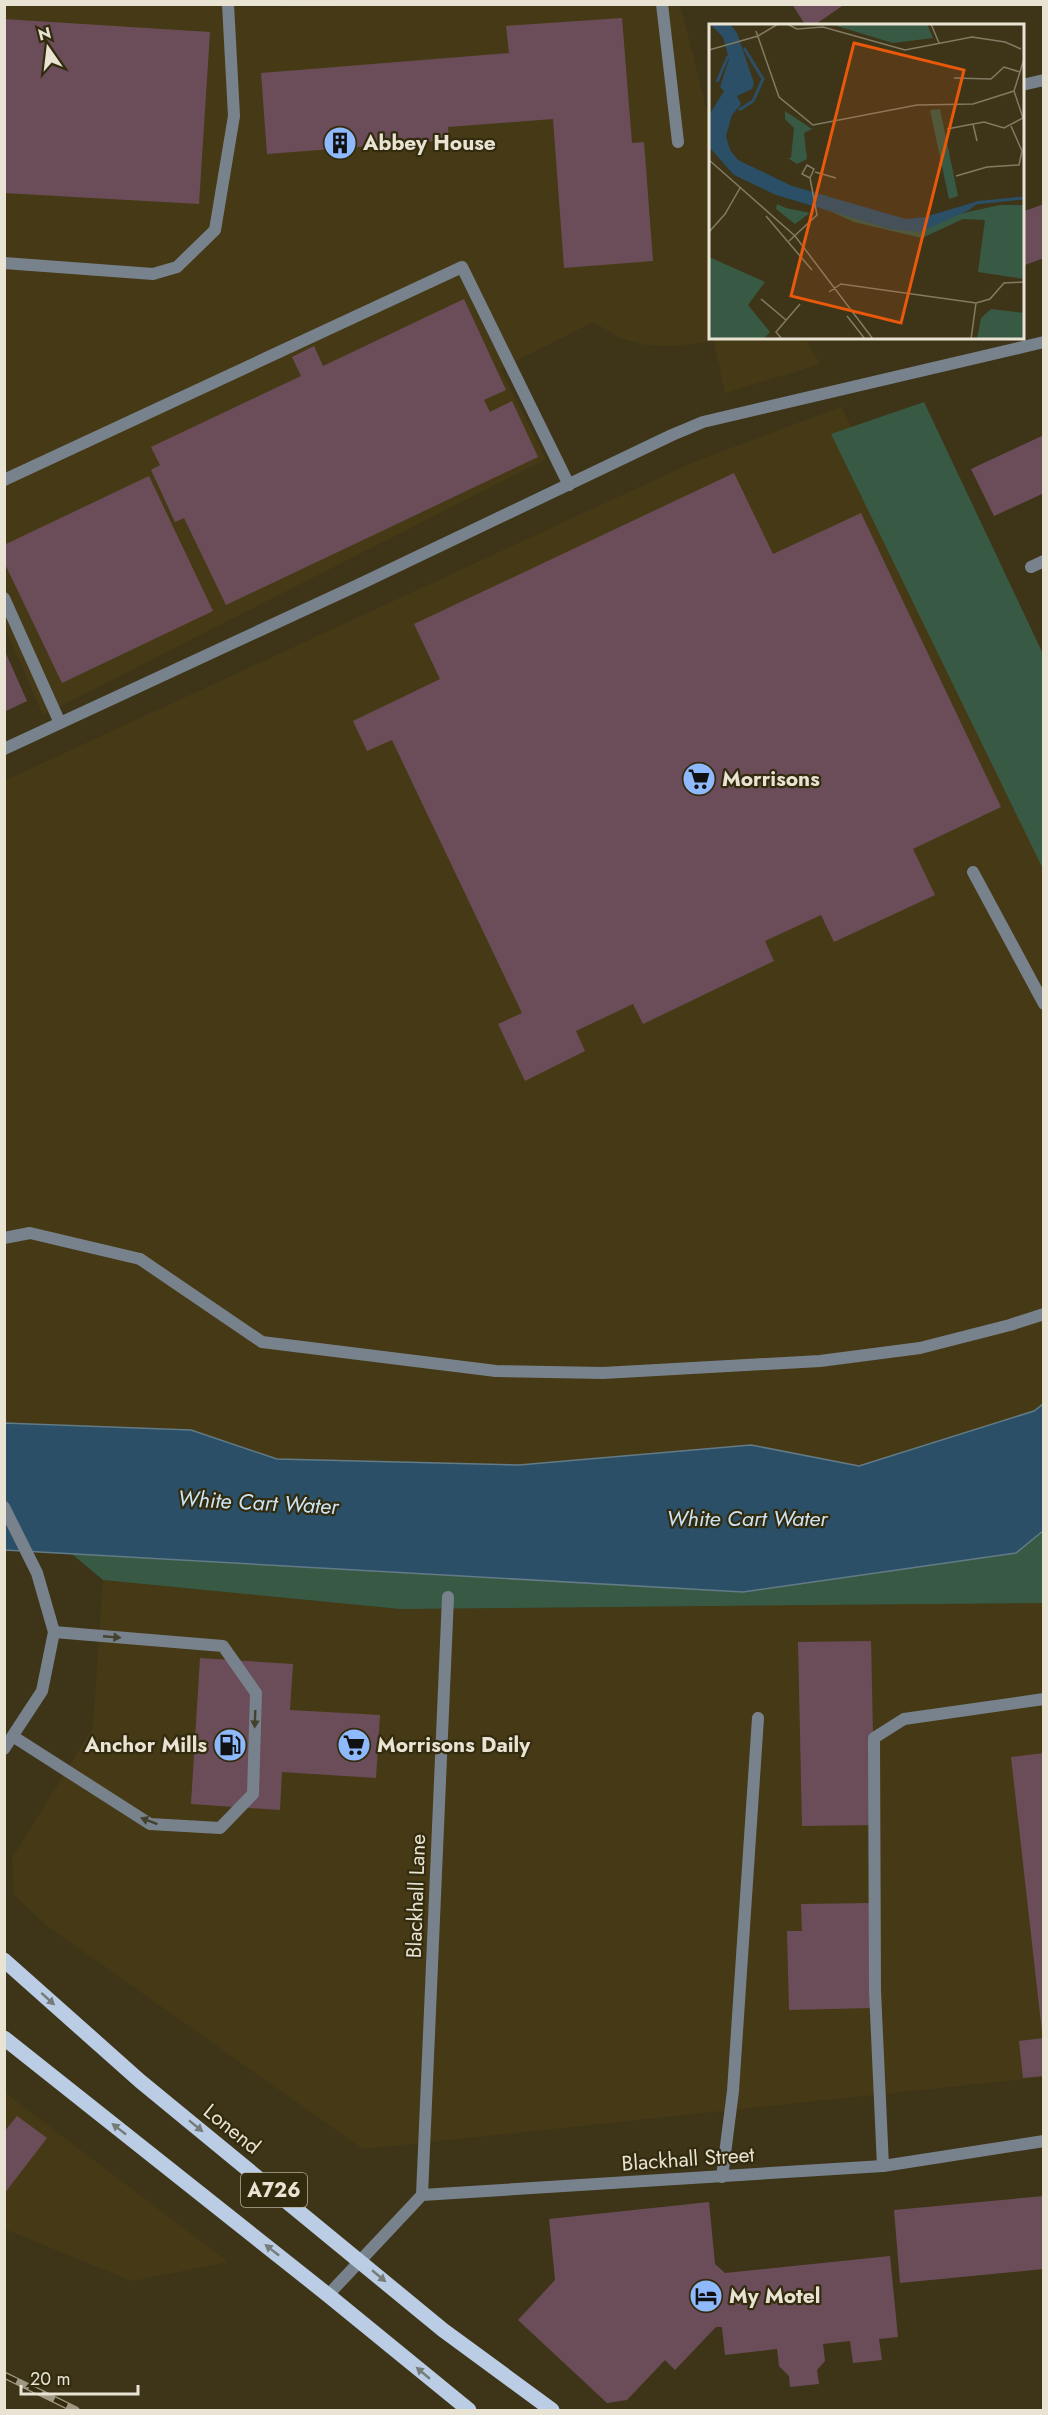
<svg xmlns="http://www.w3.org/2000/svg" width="1048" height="2415" viewBox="0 0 1048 2415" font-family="Jost,sans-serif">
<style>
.built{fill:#463a16}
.green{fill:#385a44}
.water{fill:#2a4f67;stroke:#637b87;stroke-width:1.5}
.building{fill:#6b4d59}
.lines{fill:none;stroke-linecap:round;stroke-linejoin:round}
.service{stroke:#78828d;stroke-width:12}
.minor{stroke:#78828d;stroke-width:12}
.primary{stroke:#bacde4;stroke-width:15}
.rail-casing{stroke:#9f9883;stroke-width:7}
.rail{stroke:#332b0e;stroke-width:4.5;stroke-dasharray:14;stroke-linecap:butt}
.oneway{fill:#44412e}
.oneway2{fill:#767c79}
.labels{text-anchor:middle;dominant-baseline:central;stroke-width:4.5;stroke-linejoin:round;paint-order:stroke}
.shield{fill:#332b0e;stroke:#b2ac98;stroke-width:1.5}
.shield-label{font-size:20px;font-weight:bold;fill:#e8e3d3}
.poi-label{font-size:21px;font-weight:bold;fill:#e8e3d3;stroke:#332b0e;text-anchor:start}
.street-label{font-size:21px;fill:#e8e3d3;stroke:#332b0e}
.water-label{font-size:22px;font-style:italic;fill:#cbe4f5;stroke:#332b0e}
.inset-river{fill:none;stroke:#2a4f67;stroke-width:3}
.inset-road{fill:none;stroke:#827b63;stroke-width:1.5}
.view{fill:#e8590c;fill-opacity:0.15;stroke:#e8590c;stroke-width:3}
.inset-edge{fill:none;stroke:#e8e3d3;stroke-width:3}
</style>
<rect width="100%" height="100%" fill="#3e3519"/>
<!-- built -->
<path class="built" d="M219,4L242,7L680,5L710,123V338H805L820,364L725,393L714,341L674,346L646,345L620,338L593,322L500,369L546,459L43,715L5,627L4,5Z
M841,407L1043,793V1404L1034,1411L859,1466L751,1445L519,1465L277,1459L191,1430L5,1423L4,781L696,461Z
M103,1580L400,1609L1043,1603V2077L363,2149L46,1925L14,1895L12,1858L93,1728Z
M4,2092L228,2262L132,2281L5,2229Z"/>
<!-- green -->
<path class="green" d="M924,402L1043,654V869L831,434Z
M1043,1531V1603L400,1609L103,1580L72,1554L743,1592L1016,1553Z"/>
<!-- water -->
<path class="water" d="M1043,1404V1531L1016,1553L743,1592L5,1550L4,1423L191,1430L277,1459L519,1465L751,1445L859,1466L1034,1411Z"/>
<!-- building -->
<path class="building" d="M792,4H845L813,26H806Z
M622,18L632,143L644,142L653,261L564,268L553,119L448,127L449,140L267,154L261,73L509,53L506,26Z
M4,19L210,32L199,204L4,193Z
M1044,204V258L1025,265L1022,257V212Z
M464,299L506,390L484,400L490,412L512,401L538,457L226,605L184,518L175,522L151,470L160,465L151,447L301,376L292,357L314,346L323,366Z
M1044,435V493L994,516L971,469Z
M734,473L773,554L861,513L1001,807L913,849L935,895L834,942L821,915L765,941L774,961L643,1024L633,1004L576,1031L585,1051L525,1081L498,1024L522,1013L392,740L367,751L353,721L440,679L414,624Z
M149,476L213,611L62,683L4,562V545Z
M4,649L27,701L4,712Z
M871,1641L875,1825L802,1826L798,1642Z
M200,1658L293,1664L290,1710L380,1715L376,1778L282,1772L280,1810L191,1804Z
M1044,1753V2032H1042L1011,1757Z
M871,1903L873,2008L789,2010L787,1931H802L801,1904Z
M1044,2038V2076L1023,2078L1019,2041Z
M17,2116L47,2138L4,2194V2132Z
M1044,2196V2269L900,2283L894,2210Z
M709,2202L715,2264L725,2273L890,2256L898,2337L879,2339L882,2360L853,2363L850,2341L823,2344L825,2361L817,2370L819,2384L790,2387L789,2376L779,2366L777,2349L725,2355L722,2327H716L675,2370L665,2360L627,2400L607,2403L518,2320L555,2280L549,2219Z"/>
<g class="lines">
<!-- service -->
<path class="service" d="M662,4L678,142
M4,263L153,274L177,267L215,230L234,116L228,4
M4,480L462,267L569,485
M4,598L60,723
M973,872L1044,1004
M140,1259L262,1342L496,1371L603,1373L820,1361L920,1348L1010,1325L1044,1314
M14,1737L150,1824L220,1828L253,1794L256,1693L223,1646L54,1632
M883,2166L875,1991L874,1738L904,1719L1044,1699
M722,2177L733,2091L758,1718
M422,2195L448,1597"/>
<!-- minor -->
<path class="minor" d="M1022,85L1044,80
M1031,567L1044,561
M4,749L358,585L672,435L703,422L1044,342
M4,1238L30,1233L140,1259
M4,1507L37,1573L54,1632L42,1691L4,1749
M328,2295L422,2195L883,2166L1044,2141"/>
<!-- primary -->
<path class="primary" d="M4,1960L140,2081L443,2330L552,2410
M4,2038L328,2295L469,2410"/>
<!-- rail casing -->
<g class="rail-casing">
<path id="rail" d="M4,2375L76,2410"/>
</g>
<!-- rail -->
<use href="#rail" class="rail"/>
</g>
<!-- one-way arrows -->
<defs><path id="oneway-solid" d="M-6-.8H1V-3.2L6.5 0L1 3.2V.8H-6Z" transform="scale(1.5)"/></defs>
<g class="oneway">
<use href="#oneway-solid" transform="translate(112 1637) rotate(5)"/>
<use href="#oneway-solid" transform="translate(255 1719) rotate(92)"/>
<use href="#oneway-solid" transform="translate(149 1821) rotate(-159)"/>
</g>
<g class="oneway2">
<use href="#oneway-solid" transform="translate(48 1999) rotate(42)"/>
<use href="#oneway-solid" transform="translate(196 2126) rotate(39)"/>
<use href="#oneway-solid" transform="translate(119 2129) rotate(-142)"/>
<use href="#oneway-solid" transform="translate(272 2250) rotate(-142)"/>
<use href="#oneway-solid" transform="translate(379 2276) rotate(40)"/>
<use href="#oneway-solid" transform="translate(423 2373) rotate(-140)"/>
</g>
<!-- icons -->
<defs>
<g id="building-disc" transform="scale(1.725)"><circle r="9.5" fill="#8eb9fd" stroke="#332b0e"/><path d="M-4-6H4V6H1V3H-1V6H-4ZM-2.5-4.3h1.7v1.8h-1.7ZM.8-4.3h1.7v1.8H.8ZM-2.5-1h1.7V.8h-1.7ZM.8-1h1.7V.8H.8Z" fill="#111"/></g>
<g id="supermarket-disc" transform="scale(1.725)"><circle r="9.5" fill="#8eb9fd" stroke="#332b0e"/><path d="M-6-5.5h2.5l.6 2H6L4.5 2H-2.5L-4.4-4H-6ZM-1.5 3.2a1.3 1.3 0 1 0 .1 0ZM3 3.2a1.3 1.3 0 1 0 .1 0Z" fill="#111"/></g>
<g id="fuel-disc" transform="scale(1.725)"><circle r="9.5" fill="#8eb9fd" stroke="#332b0e"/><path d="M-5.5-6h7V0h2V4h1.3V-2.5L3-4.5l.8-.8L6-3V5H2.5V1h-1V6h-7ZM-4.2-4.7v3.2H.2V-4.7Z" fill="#111"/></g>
<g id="hotel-disc" transform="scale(1.725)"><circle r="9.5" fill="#8eb9fd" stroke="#332b0e"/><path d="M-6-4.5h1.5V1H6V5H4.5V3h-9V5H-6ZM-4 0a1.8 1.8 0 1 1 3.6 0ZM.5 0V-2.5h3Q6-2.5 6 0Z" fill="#111"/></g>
</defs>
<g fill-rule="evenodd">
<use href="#building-disc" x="340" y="143"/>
<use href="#supermarket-disc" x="699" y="779"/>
<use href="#fuel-disc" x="230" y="1745"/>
<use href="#supermarket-disc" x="354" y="1745"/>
<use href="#hotel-disc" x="706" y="2296"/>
</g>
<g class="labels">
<!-- shield labels -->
<rect class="shield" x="241" y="2173" width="66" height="34" rx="4.5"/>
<g class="shield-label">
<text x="274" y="2190">A726</text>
</g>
<!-- poi labels -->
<g class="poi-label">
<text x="363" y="143">Abbey House</text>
<text x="722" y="779">Morrisons</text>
<text x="207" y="1745" text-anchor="end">Anchor Mills</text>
<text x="377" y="1745">Morrisons Daily</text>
<text x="729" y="2296">My Motel</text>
</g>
<!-- street labels -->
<g class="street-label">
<text transform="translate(416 1896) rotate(-88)">Blackhall Lane</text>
<text transform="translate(232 2129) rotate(39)">Lonend</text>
<text transform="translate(688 2159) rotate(-4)">Blackhall Street</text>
</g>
<!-- water labels -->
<g class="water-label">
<text transform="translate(258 1502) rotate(3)">White Cart Water</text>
<text x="747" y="1518">White Cart Water</text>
</g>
</g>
<!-- overview -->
<g transform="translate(709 24)">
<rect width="315" height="315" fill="#3e3519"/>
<path d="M121,0H218L224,14L184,19ZM231,85L249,172L240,175L221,86ZM76,87L103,105L95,109L98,135L88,140L79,134H82L85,104L76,95ZM68,180L77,184L101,189L86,200L67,185ZM291,181H315V255L269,248L276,196L254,195L213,214L145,198L112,183L181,205ZM0,233L56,258L39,281L61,308L54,315H0ZM282,285L315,289V315H268L272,294Z" fill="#385a44"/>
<path d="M1,0H21L28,9L45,59L43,65L28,72L32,80L23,91L17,112L21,126L29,136L83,162L197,195L216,193L273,176L260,186L211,208L181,205L67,171L25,151L0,123V91L15,67L11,63L20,35L14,13Z" fill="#2a4f67"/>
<path class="inset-river" d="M8,58L19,32M30,86L44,77L54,55L35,24M266,179L315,174"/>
<path class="inset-road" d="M78,0L88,5L114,3L196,26L263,13L296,18L312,25M222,0L230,19M47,7L70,73L104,101L208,81L264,80L305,67M0,26L49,12L69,0M245,54L282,55L295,43L311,48M238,105L264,100M268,117L264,100L275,98L295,104L314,94L305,67L315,35M0,136L86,212L164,315M106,148L127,154M247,152L278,143L310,141L313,127L302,102M57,192L103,246M0,208L16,190L31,164M80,217L108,191L101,154L105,145L98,141L93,150L101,154M120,268L132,260L267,279L281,275L295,259L315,258M52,275L77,296M138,292L156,315M73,315L67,308L91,280M262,315L267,279"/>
<path class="view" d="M145,19L255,46L192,299L82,272Z"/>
<rect width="315" height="315" class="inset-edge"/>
</g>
<!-- border -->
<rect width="1048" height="2415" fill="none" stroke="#e8e3d3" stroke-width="12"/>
<!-- north arrow -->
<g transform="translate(48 48) rotate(346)" stroke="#332b0e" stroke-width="4.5" paint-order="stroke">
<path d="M0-4.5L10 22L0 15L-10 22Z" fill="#e8e3d3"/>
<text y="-9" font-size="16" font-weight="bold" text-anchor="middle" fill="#e8e3d3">N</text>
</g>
<!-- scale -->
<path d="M21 2385v9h117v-9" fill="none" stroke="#e8e3d3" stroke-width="3"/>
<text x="30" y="2385" font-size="18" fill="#e8e3d3" stroke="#332b0e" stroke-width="4.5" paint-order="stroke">20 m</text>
</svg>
